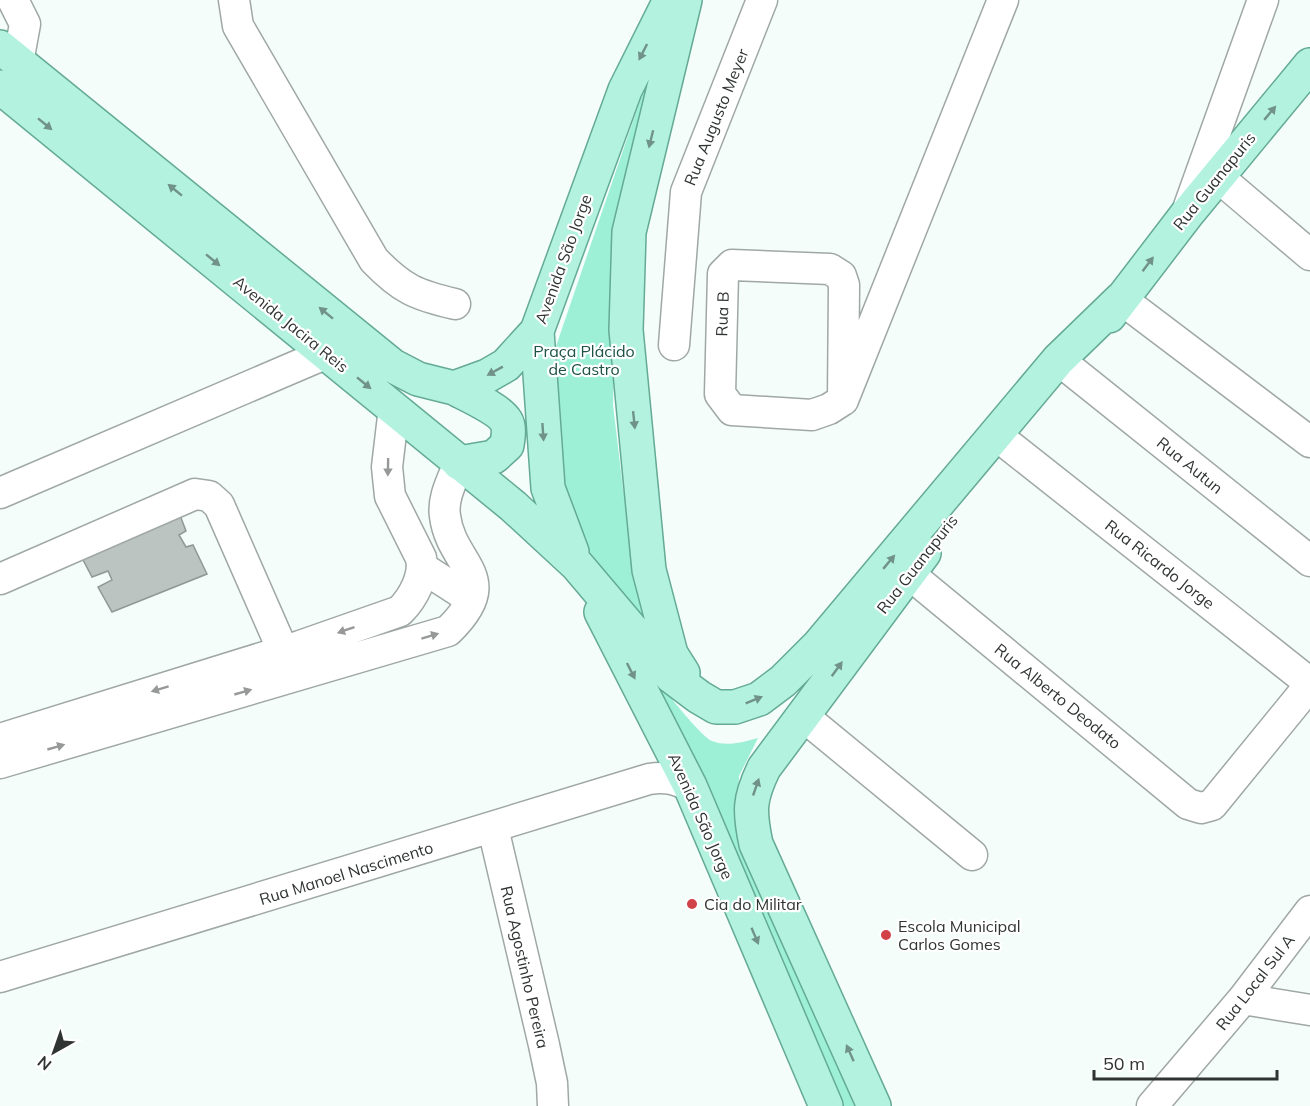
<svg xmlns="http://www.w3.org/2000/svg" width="1310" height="1106" viewBox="0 0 1310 1106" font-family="Mulish,sans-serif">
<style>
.green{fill:#9df0d5}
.building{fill:#bcc4c1;stroke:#909895;stroke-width:1.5}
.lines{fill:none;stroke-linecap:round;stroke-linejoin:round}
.minor-casing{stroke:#a0a8a5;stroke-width:33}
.major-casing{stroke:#64aa94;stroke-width:36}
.minor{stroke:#fff;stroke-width:30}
.major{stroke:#b3f2df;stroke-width:33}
.oneway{fill:#719288}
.oneway2{fill:#979998}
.poi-dot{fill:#d14148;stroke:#fff;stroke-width:2}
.labels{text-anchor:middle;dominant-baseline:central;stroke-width:4.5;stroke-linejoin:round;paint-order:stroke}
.street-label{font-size:16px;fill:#2f3331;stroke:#fff}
.park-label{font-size:16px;fill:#1d5143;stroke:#fff}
.poi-label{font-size:16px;fill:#2f3331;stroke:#fff;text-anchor:start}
</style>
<rect width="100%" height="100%" fill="#f4fdfa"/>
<!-- green -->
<path class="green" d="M654,60L615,323L613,405L623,489L641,584L667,659L584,547L563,487L553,355Z
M628,642C642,660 696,734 712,741C727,747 743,742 758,738L739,776L737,828L861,1106H841Z"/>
<!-- building -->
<path class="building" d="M178,510L186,531L179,535L186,547L193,545L207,574L112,612L98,587L112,580L108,571L92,577L79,552Z"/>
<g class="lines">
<!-- minor casing -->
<g class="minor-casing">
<path id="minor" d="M13,0L25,24L18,62
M234,0L238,26L374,260C402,289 416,295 455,304
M1217,176L1310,255
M1188,209L1263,0
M1121,299L1310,442
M674,345L686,192L762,0
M1070,369L1310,561
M843,400L844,285L841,276L830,269L732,265L723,274L720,394L732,410L812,415L829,409L843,400L1003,0
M1010,446L1310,683
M0,493L327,353
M423,568L471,599
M908,573L1188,804L1201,808L1212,805L1310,685
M0,579L195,494L209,496L219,505L291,669
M803,716L972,855
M0,739L300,646L400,611C413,598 425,576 421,558L390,496L387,467L394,408
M0,763L448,631C504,577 451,566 445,516C442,498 453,479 459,463
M493,828L544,1045L552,1083L553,1106
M0,977L649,779C666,776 675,779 690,786
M1243,999L1310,1010
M1152,1106L1243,999L1310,911"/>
</g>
<!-- major casing -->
<g class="major-casing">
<path id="major" d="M0,47L393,366L418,379L454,388L487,376L506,365L537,331
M0,87L513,506L577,565L671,676L699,697L716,707H735L759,699L783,681L818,646L1058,360L1121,299
M1109,316L1187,214L1310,65
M454,388C467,395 499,409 506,421C510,427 508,438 507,445L494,457L459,463
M572,552L548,488L537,331L625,90L670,0
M601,612L690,786L826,1106
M683,673L671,654L649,570L626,330L629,232L685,0
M874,1106L756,844C749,811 749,799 764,768L924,553"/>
</g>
<!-- minor -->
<use href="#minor" class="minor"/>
<!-- major -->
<use href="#major" class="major"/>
</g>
<!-- one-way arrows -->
<defs><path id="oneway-solid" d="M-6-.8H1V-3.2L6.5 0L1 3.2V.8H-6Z" transform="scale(1.5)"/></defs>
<g class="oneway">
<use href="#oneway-solid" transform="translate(643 52) rotate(117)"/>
<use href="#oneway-solid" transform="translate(1270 113) rotate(-50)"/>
<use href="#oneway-solid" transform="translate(45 124) rotate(39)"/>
<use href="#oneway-solid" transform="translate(651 139) rotate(104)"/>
<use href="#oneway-solid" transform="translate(175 190) rotate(-141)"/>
<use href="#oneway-solid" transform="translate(213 260) rotate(39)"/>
<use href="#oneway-solid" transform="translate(1148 264) rotate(-53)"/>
<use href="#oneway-solid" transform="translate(326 313) rotate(-141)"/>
<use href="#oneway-solid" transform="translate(495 371) rotate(151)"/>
<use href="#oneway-solid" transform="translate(364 383) rotate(39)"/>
<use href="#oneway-solid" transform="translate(634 420) rotate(84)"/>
<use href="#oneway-solid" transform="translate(543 432) rotate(86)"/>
<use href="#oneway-solid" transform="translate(889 562) rotate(-50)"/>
<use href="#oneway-solid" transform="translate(837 669) rotate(-54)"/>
<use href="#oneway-solid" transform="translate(631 671) rotate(63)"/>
<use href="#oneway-solid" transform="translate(754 700) rotate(-22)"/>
<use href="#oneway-solid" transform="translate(756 787) rotate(-71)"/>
<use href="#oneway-solid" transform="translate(755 936) rotate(67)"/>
<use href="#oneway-solid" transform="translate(850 1053) rotate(-114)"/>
</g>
<g class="oneway2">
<use href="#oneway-solid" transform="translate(388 467) rotate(91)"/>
<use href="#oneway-solid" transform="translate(346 630) rotate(161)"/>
<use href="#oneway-solid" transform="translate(430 636) rotate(-17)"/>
<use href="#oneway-solid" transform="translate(160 689) rotate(163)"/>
<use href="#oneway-solid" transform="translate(243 692) rotate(-16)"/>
<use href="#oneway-solid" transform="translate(56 747) rotate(-16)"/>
</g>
<!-- markers -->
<g class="poi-dot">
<circle cx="692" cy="904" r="6"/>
<circle cx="886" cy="935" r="6"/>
</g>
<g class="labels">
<!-- street labels -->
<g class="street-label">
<text transform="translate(716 117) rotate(-68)">Rua Augusto Meyer</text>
<text transform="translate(1214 181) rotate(-51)">Rua Guanapuris</text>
<text transform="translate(563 259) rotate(-70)">Avenida São Jorge</text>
<text transform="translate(722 314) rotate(-88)">Rua B</text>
<text transform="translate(291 324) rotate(39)">Avenida Jacira Reis</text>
<text transform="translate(1190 465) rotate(39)">Rua Autun</text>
<text transform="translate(917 564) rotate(-52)">Rua Guanapuris</text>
<text transform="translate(1160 564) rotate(38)">Rua Ricardo Jorge</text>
<text transform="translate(1058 696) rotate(39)">Rua Alberto Deodato</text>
<text transform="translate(701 816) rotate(66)">Avenida São Jorge</text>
<text transform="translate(346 873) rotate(-17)">Rua Manoel Nascimento</text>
<text transform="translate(525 967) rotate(77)">Rua Agostinho Pereira</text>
<text transform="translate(1255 982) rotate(-52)">Rua Local Sul A</text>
</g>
<!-- park labels -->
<g class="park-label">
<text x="584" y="351">Praça Plácido<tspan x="584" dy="18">de Castro</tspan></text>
</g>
<!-- poi labels -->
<g class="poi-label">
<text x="704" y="904">Cia do Militar</text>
<text x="898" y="926">Escola Municipal<tspan x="898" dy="18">Carlos Gomes</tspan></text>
</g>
</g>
<!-- north arrow -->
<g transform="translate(54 1052) rotate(220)" stroke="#ffffff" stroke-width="4.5" paint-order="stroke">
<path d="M0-4.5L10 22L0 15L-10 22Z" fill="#2f3331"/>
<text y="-9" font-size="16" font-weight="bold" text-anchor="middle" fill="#2f3331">N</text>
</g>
<!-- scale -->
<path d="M1094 1070v9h183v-9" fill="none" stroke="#2f3331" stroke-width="3"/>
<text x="1103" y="1070" font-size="18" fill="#2f3331" stroke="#ffffff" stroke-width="4.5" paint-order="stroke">50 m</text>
</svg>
